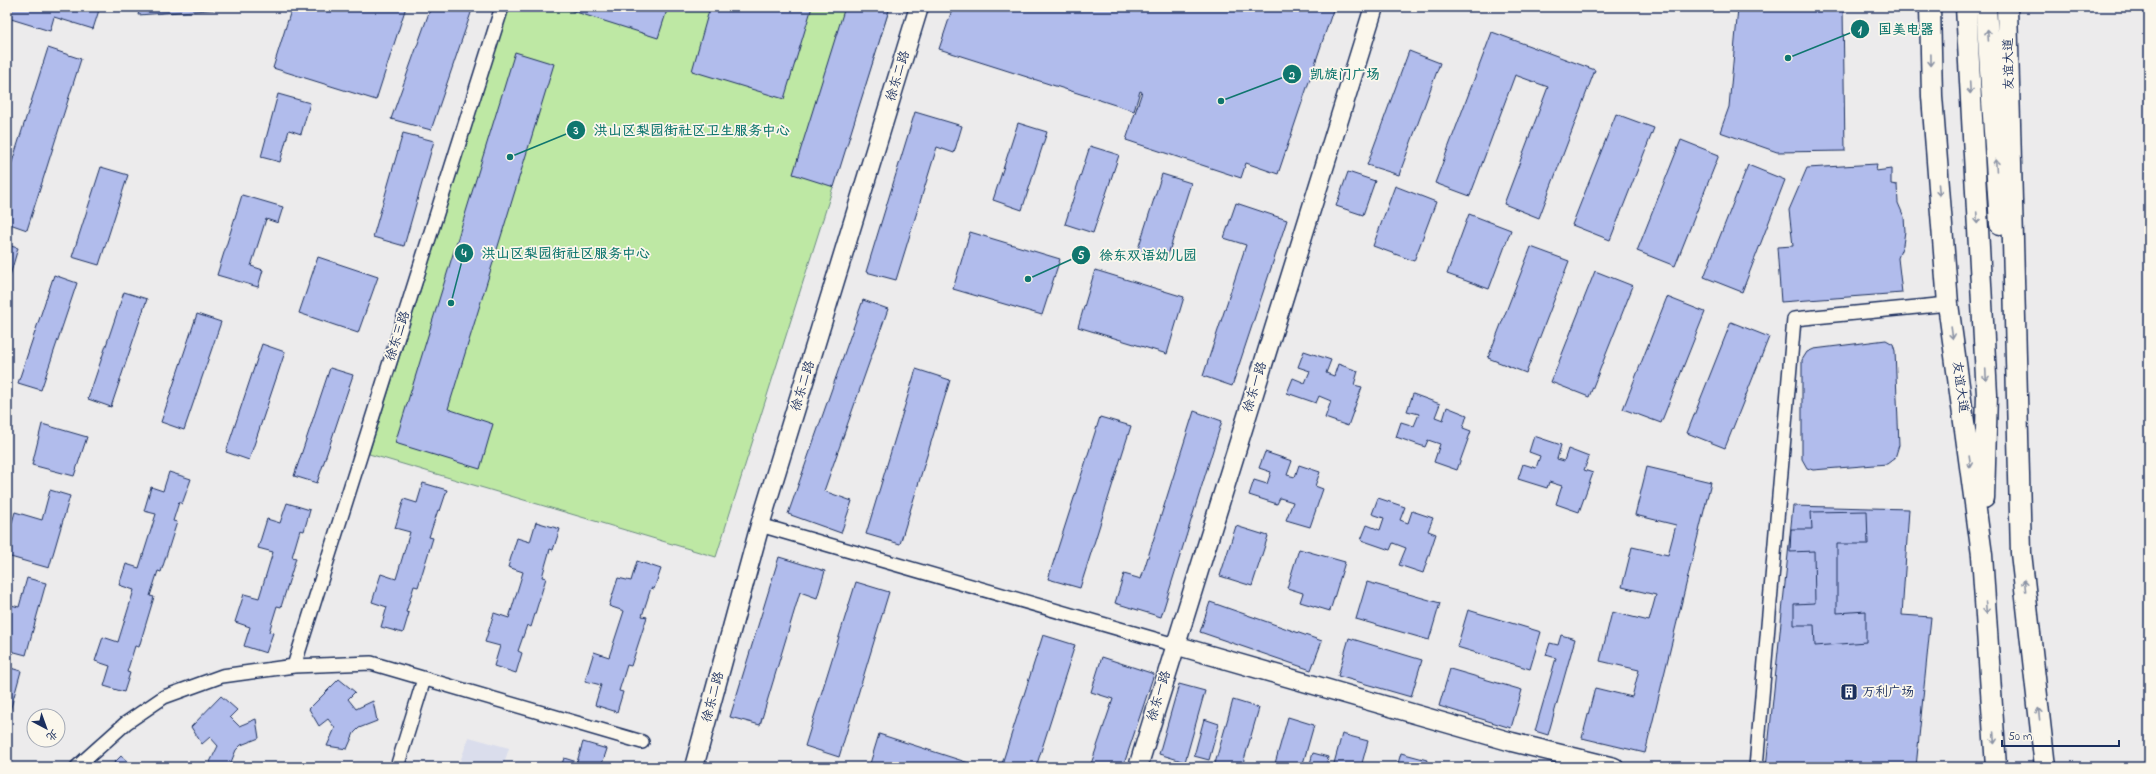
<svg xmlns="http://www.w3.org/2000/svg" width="2156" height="774" viewBox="0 0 2156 774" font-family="'Indie Flower','LXGW WenKai TC',sans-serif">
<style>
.built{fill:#daddec}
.green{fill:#bee8a4;stroke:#6c8c81}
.building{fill:#b1bcec;stroke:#1b2f5e}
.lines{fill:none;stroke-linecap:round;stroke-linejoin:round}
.street-casing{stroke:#1b2f5e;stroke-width:16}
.secondary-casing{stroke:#1b2f5e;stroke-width:21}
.primary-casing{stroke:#1b2f5e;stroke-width:23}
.street{stroke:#fbf7ec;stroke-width:13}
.secondary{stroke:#fbf7ec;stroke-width:18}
.primary{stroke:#fbf7ec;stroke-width:20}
.oneway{stroke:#8b93a5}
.labels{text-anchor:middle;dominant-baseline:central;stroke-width:3.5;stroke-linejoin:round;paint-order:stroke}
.street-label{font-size:13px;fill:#1b2f5e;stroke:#fbf7ec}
.poi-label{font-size:13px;fill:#1b2f5e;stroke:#fbf7ec;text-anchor:start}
.leader{fill:none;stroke:#0f766e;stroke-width:1.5}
.callout-dot{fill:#0f766e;stroke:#fbf7ec;stroke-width:1.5}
.mark-label{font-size:12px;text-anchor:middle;font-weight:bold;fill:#fff}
.callout-label{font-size:14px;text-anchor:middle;font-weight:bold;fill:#0f766e;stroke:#fbf7ec;stroke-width:3.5;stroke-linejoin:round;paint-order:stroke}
</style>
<rect width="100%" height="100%" fill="#ecebec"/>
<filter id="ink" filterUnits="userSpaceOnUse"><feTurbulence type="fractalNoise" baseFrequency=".025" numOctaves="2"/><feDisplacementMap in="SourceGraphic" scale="8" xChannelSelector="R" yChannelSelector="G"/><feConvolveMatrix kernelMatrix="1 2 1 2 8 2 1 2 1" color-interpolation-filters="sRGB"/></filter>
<g filter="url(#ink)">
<!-- built -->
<path class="built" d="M469,737L509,748L503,767L496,765L495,767H458Z"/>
<!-- green -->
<path class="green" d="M509,7H890L716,557L369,454Z"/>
<!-- building -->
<path class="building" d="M7,7H100L93,29L54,17L50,31L11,19L7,31Z
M140,7H250L138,15Z
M292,7H406L376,100L273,68Z
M431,7H473L431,130L391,119Z
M560,7H668L658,38Z
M710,7H812L784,99L692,71Z
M845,7H890L834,187L793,174Z
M953,7H1334L1278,174L1246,163L1241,178L1126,140L1142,92L1140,91L1134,111L939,49Z
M1672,7H1843L1845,151L1777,152L1720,132L1729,107L1738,8Z
M1492,32L1595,70L1539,218L1504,204L1548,87L1515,75L1470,196L1435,183Z
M48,48L81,59L27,230L7,223V178Z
M1409,51L1440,63L1399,175L1367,165Z
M515,52L554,64L448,409L493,424L480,469L395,443Z
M278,94L310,103L301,134L289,130L280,162L261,157Z
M915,112L962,126L954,153L937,147L896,280L866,272Z
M1616,114L1654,128L1610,240L1572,225Z
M1018,123L1047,132L1022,210L993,200Z
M403,133L434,141L404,246L373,237Z
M1681,140L1719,155L1675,266L1637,251Z
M1090,146L1119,155L1093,233L1065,224Z
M1877,164L1876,171L1891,169V184L1897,185L1898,203L1904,217L1905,231L1903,245L1898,258L1902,293L1781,302L1777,247L1793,246L1789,210L1807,168Z
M1748,165L1785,180L1742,292L1704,277Z
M101,167L128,175L99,265L72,257Z
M1348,172L1375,181L1363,215L1336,206Z
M1162,174L1191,183L1166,261L1137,252Z
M1395,186L1436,202L1414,261L1373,246Z
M242,195L283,207L278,223L266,219L251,266L263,270L258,287L217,275Z
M1236,203L1287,220L1232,386L1203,376L1246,245L1224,238Z
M1469,214L1511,230L1489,289L1447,274Z
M970,232L1060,259L1042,315L953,289Z
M7,245L18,248L7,286Z
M1531,247L1569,261L1526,373L1488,358Z
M318,257L378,277L358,333L299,313Z
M1095,270L1184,297L1167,354L1078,327Z
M1595,271L1633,286L1589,397L1551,382Z
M54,275L77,283L41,390L18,383Z
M124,292L147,299L111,407L88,399Z
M1667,297L1705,312L1661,423L1623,409Z
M863,300L888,309L824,491L852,501L841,533L788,514Z
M197,314L221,322L184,430L161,422Z
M1731,322L1769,337L1725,448L1687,433Z
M1886,340L1893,344L1895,351L1899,445L1895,458L1887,464L1813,470L1807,468L1802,459V360L1807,352L1814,349Z
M262,344L285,352L249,460L226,452Z
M1304,351L1331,360L1326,373L1334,376L1338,364L1358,371L1354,385L1362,387L1348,426L1325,418L1331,401L1319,396L1316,403L1287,393L1293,378L1305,383L1310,371L1298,367Z
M330,368L353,375L317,483L294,476Z
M916,369L950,380L900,544L866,534Z
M1413,394L1440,404L1435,417L1443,420L1447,407L1467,415L1463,428L1471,431L1457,470L1434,462L1440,444L1428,440L1425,447L1396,437L1401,422L1414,426L1419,414L1407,411Z
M1194,411L1222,421L1161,617L1115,603L1124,574L1141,579Z
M1100,417L1131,426L1080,588L1048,579Z
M42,424L87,437L74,476L32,465Z
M1534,436L1561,445L1557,459L1564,461L1568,449L1589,457L1584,470L1593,473L1579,512L1556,504L1562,486L1549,482L1547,488L1518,479L1523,464L1536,468L1540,456L1529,452Z
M1265,452L1292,461L1287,475L1295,477L1299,465L1320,472L1315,486L1323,489L1310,527L1286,520L1293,502L1280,498L1277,504L1249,495L1254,480L1267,484L1271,472L1259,468Z
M1647,467L1711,482L1645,753L1582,738L1595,688L1632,697L1639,670L1600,661L1612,612L1649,621L1656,595L1622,587L1632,547L1668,555L1676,525L1635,515Z
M169,472L191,479L182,504L179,502L173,521L177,522L161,572L158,571L150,596L154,597L139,647L135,646L127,672L130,673L124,692L104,686L110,666L95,661L103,637L118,642L134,590L119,585L126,564L139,568L156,514L144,511L151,487L163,491Z
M423,483L447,490L440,511L438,510L429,537L433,538L418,587L414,586L406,612L409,613L403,633L381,627L387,607L372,602L381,574L396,579L410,532L395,528L404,499L417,503Z
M50,490L70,496L49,568L7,556V540L15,512L42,520Z
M1378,498L1405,507L1400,520L1408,523L1412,511L1433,518L1428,531L1436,534L1423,573L1399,565L1406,548L1393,543L1390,550L1361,540L1367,525L1380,530L1384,518L1372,514Z
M287,503L310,510L304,531L300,530L292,557L296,558L281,607L277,606L269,632L273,633L266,653L244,646L250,627L235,622L244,594L259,598L273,552L258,548L267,519L280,523Z
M1793,506L1909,509L1902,615L1931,617L1916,767H1766Z
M1867,511L1868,544H1837V613L1866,611V642L1815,646L1814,625H1794V604L1815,603L1814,551L1790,552L1791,529H1812L1811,512Z
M536,522L560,529L553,550L550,549L542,577L546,578L531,627L527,625L518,651L522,653L516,673L494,666L500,646L485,642L494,613L509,618L523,572L508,567L517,538L530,542Z
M1236,526L1268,536L1252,586L1220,576Z
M1299,549L1345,562L1330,611L1300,602L1303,593L1287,588Z
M779,557L825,571L817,598L800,592L760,725L730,717Z
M637,561L661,569L654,589L651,588L642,616L647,617L631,666L627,665L619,691L623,692L617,712L595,705L601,685L585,681L594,652L609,657L624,611L609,606L618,578L631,581Z
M27,578L46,583L26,655L7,650V604L19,607Z
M856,582L889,592L839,757L805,746Z
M1367,582L1440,603L1429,640L1356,619Z
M1210,602L1322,641L1311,670L1200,632Z
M1468,610L1541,632L1530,669L1457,647Z
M1043,635L1075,645L1036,767H1001Z
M1561,635L1575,639L1548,735L1535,731L1556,658L1546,655L1550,643L1558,645Z
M1349,638L1422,660L1411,697L1338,676Z
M1102,657L1154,674L1123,767H1090L1113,699L1091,692Z
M7,667L21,671L7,722Z
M1450,669L1522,690L1511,728L1439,706Z
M339,679L355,692L348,699L356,709L373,701L377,721L359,728L354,733L347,749L327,746L335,728L328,719L319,726L309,709Z
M1179,684L1205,691L1185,762L1159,754Z
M221,696L237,710L230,717L239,726L256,719L259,738L241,745L236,750L229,767L209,764L218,746L210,737L202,744L191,727Z
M1233,700L1259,708L1242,767H1214Z
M1288,717L1314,725L1302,767H1274Z
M1204,719L1219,724L1209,760L1194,756Z
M879,734L969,763L968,767H869Z
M1342,734L1368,741L1361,767H1333Z
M583,742L607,749L601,767H561L564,758L577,762Z
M1313,753L1328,757L1326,767H1309Z
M1401,753L1427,760L1425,767H1397Z
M121,756L134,767H110Z"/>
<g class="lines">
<!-- street casing -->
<g class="street-casing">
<path id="street" d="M760,525L1175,645
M294,666L502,7
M77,767L126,723L164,697L222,676L294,666L371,663L642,742
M397,767L424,679
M1756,767L1794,319L1948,304"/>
</g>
<!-- secondary casing -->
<g class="secondary-casing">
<path id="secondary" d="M1175,645L1512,742L1614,767
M694,767L760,525L919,7
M1138,767L1374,7"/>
</g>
<!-- primary casing -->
<g class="primary-casing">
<path id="primary" d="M1930,7L1932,96L1948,304L1982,555L1996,767
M1966,7L1987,395L1984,498
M1986,7L2000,224
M2007,7L2021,553L2045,767"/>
</g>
<!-- street -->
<use href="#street" class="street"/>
<!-- secondary -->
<use href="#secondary" class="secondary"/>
<!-- primary -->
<use href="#primary" class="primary"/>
</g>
<!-- one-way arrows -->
<defs><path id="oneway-shaft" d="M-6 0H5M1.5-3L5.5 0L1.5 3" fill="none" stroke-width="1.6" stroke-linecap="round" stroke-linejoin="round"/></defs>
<g class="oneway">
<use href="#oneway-shaft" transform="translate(1988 35) rotate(-94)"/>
<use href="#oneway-shaft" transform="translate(1931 60) rotate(89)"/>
<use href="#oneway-shaft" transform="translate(1970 88) rotate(87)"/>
<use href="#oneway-shaft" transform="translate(1996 165) rotate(-94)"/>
<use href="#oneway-shaft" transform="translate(1939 190) rotate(85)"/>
<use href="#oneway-shaft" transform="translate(1977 218) rotate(87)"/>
<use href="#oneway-shaft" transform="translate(1952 333) rotate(82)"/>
<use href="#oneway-shaft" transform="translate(1986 375) rotate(87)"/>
<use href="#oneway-shaft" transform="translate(1970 462) rotate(82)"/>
<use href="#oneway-shaft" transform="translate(2025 585) rotate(-96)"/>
<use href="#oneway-shaft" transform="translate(1986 608) rotate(86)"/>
<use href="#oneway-shaft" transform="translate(2039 714) rotate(-96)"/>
<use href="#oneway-shaft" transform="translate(1994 738) rotate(86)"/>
</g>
</g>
<!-- icons -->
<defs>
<g id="building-square" transform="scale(0.9)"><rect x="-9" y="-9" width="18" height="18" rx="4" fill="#1b2f5e" stroke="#fbf7ec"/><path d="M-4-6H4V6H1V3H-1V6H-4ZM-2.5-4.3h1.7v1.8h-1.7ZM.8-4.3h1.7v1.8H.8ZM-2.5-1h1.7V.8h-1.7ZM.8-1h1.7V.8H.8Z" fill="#fff"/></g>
</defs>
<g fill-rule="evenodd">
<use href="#building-square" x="1849" y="692"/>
</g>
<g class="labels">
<!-- street labels -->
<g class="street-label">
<text transform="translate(2009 64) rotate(-91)">友谊大道</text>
<text transform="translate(898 76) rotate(-73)">徐东二路</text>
<text transform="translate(398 336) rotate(-72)">徐东三路</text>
<text transform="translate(803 386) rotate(-73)">徐东二路</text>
<text transform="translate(1255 387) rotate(-73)">徐东一路</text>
<text transform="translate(1960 387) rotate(82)">友谊大道</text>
<text transform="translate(1159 696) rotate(-73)">徐东一路</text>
<text transform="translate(713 697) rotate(-75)">徐东二路</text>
</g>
<!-- poi labels -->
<g class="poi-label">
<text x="1862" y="692">万利广场</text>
</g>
</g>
<!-- callouts -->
<path class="leader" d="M1788 58L1860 29M1221 101L1292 74M510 157L576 130M451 303L464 253M1028 279L1081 255"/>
<g class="callout-dot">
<circle cx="1788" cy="58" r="4"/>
<circle cx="1221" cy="101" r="4"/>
<circle cx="510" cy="157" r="4"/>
<circle cx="451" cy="303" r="4"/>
<circle cx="1028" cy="279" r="4"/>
<circle cx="1860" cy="29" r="10"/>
<circle cx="1292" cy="74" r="10"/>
<circle cx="576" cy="130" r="10"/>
<circle cx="464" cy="253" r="10"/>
<circle cx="1081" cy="255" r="10"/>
</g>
<g class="mark-label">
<text x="1860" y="34">1</text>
<text x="1292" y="79">2</text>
<text x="576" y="134">3</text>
<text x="464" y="257">4</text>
<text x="1081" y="259">5</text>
</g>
<g class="callout-label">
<text x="1906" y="34">国美电器</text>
<text x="1345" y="79">凯旋门广场</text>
<text x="692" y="135">洪山区梨园街社区卫生服务中心</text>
<text x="566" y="258">洪山区梨园街社区服务中心</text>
<text x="1148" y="260">徐东双语幼儿园</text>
</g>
<!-- margin -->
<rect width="2156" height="774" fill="none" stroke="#fbf7ec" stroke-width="24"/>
<rect x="12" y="12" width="2132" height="750" fill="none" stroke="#1b2f5e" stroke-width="1.5" filter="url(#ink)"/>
<!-- north arrow -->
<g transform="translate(46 728) rotate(139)"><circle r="19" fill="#fbf7ec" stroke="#a1a7b3"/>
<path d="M0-3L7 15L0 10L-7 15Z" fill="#1b2f5e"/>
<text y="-6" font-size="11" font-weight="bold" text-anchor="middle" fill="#1b2f5e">北</text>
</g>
<!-- scale -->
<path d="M2002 740v6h117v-6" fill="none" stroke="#1b2f5e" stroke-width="2"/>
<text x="2008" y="740" font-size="12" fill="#1b2f5e" stroke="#fbf7ec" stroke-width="3" paint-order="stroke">50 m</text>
</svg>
